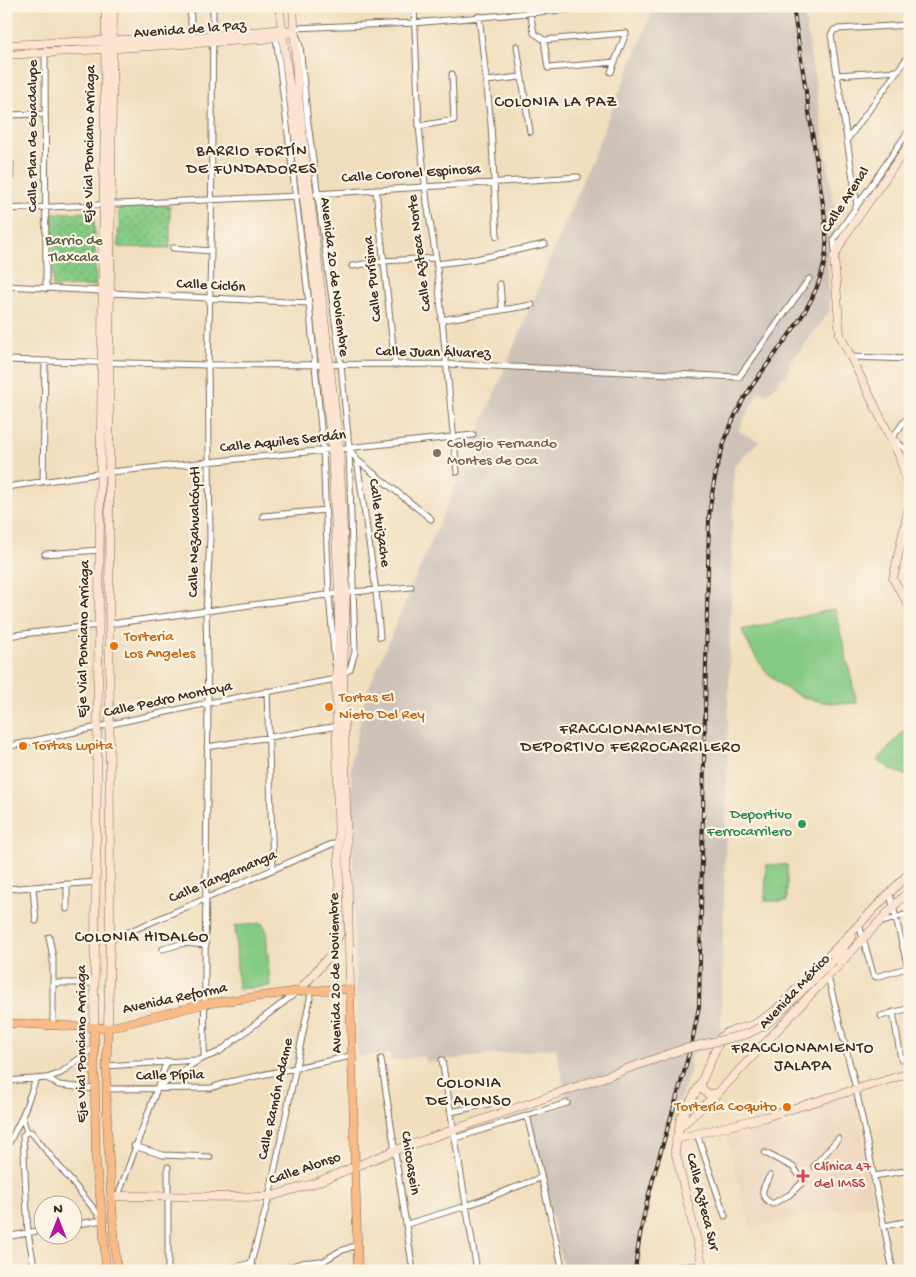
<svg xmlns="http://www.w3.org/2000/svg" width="916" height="1277" viewBox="0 0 916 1277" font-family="'Gochi Hand',sans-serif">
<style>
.built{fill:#ecd3b9}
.industrial{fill:#cec2b9}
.green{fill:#85ca84;stroke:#607a51}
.park{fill:url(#park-dots);stroke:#607a51}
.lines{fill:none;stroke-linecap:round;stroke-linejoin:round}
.street-casing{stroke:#7b6956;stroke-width:7}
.secondary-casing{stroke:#7b6956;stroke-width:9}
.primary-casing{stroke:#7b6956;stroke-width:9}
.street{stroke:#fff;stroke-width:5}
.secondary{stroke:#fde4d0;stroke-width:8}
.primary{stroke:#f9bc89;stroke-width:8}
.rail-casing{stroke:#3b2a1e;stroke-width:4}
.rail{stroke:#fcf5e5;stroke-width:2;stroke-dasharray:5.5;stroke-linecap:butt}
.secondary-bridge-casing{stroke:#7b6956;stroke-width:9;stroke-linecap:butt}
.secondary-bridge{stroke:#fde4d0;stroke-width:8}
.education-dot{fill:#8d6e63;stroke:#fcf5e5;stroke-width:2}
.food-dot{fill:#e8710a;stroke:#fcf5e5;stroke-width:2}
.leisure-dot{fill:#2e9e5b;stroke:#fcf5e5;stroke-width:2}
.health-dot{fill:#e0444e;stroke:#fcf5e5;stroke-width:2}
.labels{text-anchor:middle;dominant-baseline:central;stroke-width:4.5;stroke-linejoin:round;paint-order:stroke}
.street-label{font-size:15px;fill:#3b2a1e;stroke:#fcf5e5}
.park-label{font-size:15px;fill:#515a3d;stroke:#fcf5e5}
.education-label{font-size:15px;fill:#785e54;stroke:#fcf5e5;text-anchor:start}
.food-label{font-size:15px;fill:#c56008;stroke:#fcf5e5;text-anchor:start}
.leisure-label{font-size:15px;fill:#27864d;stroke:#fcf5e5;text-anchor:end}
.health-label{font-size:15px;fill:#be3a42;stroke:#fcf5e5;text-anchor:start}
.neighbourhood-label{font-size:16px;letter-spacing:1px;fill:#3b2a1e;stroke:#fcf5e5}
</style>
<defs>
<pattern id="park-dots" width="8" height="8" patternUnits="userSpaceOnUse" patternTransform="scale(1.25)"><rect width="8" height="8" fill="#85ca84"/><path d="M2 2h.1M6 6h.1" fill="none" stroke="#6ea46b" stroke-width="1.8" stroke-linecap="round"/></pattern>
</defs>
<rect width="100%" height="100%" fill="#fcf5e5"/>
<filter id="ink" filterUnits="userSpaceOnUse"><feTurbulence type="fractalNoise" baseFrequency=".02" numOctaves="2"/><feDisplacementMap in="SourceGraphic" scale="10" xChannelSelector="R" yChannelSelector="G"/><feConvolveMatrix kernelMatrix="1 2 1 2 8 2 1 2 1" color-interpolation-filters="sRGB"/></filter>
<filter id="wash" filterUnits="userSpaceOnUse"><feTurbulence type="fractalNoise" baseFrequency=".0096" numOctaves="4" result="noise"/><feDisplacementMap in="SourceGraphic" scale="20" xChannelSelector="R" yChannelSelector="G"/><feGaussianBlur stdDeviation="1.12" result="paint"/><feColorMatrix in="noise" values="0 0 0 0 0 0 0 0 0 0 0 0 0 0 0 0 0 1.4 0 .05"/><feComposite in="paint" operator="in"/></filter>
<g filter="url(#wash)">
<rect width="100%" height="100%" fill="#f1debd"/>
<!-- built -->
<path class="built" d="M849,1094V1096L854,1095L874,1204L750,1227L725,1129L776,1113L781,1127L796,1123V1115L806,1108Z"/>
<!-- industrial -->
<path class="industrial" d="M655,6H803L837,224L827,256L830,311L792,361L787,375L781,378L768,394L759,391L738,431L759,441L734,466L721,1031L692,1054L688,1063L692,1065L659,1158L649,1200L640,1246V1271H564L529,1117L568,1106L556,1048L427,1062L424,1056L391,1061L390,1054L357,1056L351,762L367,692L504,371Z"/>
<!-- green -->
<path class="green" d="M835,609L857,703C798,707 765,685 742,630Z
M910,724V777L892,770L878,760Z
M766,865H787V901H765Z
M262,923L266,929L270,986L238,989L235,926Z"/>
<!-- park -->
<path class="park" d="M119,205L170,206V248L118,247Z
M94,212L96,286L53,287L52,213Z"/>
</g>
<g filter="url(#ink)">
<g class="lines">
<!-- street casing -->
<g class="street-casing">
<path id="street" d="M190,6L192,37
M414,6L419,126L427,203L436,258L457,472
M530,12L534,33L544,40L548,68L615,62
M479,16L491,124L497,236
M276,37L309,303L323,449L329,595L335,664
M544,40L626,33L611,72
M517,46L530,132
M45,50L46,289
M837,75L898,71
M487,81L520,77
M6,115L45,114
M419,126L454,120L452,74
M847,140L910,54
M376,190L395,365
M316,194L578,177
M857,205L831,35L834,30L838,29L910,25
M6,209L298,196
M9,209L11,164
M173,248L211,251
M835,252L834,239L910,129
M436,264L476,259L545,244
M352,266L383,261L436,258
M500,284L502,310
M6,286L101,291
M111,293L309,303
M441,320L532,305
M851,357L910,359
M6,360L208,365L447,364L739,377L809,279
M910,414L892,438L910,453
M349,448L357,460L431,519
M357,460L376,591L380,637
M43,482L45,361
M6,487L110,472L473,435
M263,516L326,510
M903,541L910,546
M45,554L100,550
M352,592L411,587
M109,624L341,593
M6,636L99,625
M267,691L273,868
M6,747L208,703L336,679L350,669L355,652L349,447L341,365L308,123L300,46L294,28L413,23L608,6
M207,747L339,726
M67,884V909
M33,888L36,921
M6,889L96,882
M890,894L908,968
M859,924L873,974L876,977L910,967
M877,924L910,913
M49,937L53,957V1026
M110,940L339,841
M163,949L184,943L206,945
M828,977L856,1089L893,1271
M53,983H95
M893,1012L901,1059
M881,1016L910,1008
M204,1057L208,703L206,612L210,538L208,365L211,251L213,6
M381,1059L413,1271
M442,1060L477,1271
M106,1066L197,1060
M47,1078L59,1085L94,1089
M6,1081L47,1078L61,1073L93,1048
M106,1089L211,1088L229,1082L351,1056
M156,1089L199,1060L219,1052L297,992
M451,1112L488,1104
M527,1115L563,1271
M22,1117L27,1132
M27,1132H31L103,1220L72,1225
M27,1132L23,1135L28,1233L35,1271
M697,1134L725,1216
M456,1138L567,1103
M134,1146L163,1155L210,1157
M6,1149L22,1117L36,1079
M765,1153L793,1167L804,1181L789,1195L772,1204C758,1196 762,1188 770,1176
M814,1166L838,1139
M168,1167V1271
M874,1176L910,1170
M118,1196L167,1061
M407,1224L466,1206L540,1178
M884,1226L910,1221
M6,1237L42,1230
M653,1269L703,1265
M222,1271L251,1263
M255,1271L251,1263L269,1197L312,989
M278,1271L301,1263L321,1261
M308,1271L338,1252L357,1245"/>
</g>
<!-- secondary casing -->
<g class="secondary-casing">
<path id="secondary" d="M279,6L312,261L332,448L339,593V640L336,679L340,933L331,954L299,991
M293,6L298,95L339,447L346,592L343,675L350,989
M6,45L212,36L284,29
M6,55L263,39L285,35L294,28
M910,143L844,237L834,257L840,335L899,455L910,492
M910,502L893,579L910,607
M834,960L852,936
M94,1027L106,6
M108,1028L110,940L109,363L113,6
M701,1083L702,1089L708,1094L717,1093
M680,1127L718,1093L910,889
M676,1139L765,1117L910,1073
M111,1198L118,1196L269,1197L315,1183L396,1150L562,1092
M704,1271L675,1150L681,1118L701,1083L721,1037L728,1032L755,1024L776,1010L910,872"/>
</g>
<!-- primary casing -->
<g class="primary-casing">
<path id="primary" d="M6,1023L108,1028L204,1004L299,991L350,989L358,1271
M94,1027L96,1165L103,1220L106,1271
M108,1028C103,1111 111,1188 117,1271"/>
</g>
<!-- street -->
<use href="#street" class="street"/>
<!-- secondary -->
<use href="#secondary" class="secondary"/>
<!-- primary -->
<use href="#primary" class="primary"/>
<!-- rail casing -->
<g class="rail-casing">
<path id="rail" d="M635,1271C644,1179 684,1096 699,1006L709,517C713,478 721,440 741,404C766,358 813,318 824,264C828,247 826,229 824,211L793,6"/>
</g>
<!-- rail -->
<use href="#rail" class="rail"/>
<!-- secondary-bridge casing -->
<g class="secondary-bridge-casing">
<path id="secondary-bridge" d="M562,1092L680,1050L747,1034L767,1024L834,960"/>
</g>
<!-- secondary-bridge -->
<use href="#secondary-bridge" class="secondary-bridge"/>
</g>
</g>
<!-- markers -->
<circle class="education-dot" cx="437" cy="453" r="5"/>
<g class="food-dot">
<circle cx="114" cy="646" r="5"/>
<circle cx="329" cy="707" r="5"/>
<circle cx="23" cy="746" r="5"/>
<circle cx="787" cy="1107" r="5"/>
</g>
<circle class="leisure-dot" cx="802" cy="824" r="5"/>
<path class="health-dot" d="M800.5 1168.5h5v5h5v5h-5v5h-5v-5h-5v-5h5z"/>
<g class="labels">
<!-- street labels -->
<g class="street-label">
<text transform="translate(190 30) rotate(-4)">Avenida de la Paz</text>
<text transform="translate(33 136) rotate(-90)">Calle Plan de Guadalupe</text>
<text transform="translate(90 144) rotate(-89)">Eje Vial Ponciano Arriaga</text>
<text transform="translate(411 174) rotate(-4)">Calle Coronel Espinosa</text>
<text transform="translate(846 200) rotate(-57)">Calle Arenal</text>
<text transform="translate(420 253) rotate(-97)">Calle Azteca Norte</text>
<text transform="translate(334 277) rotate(83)">Avenida 20 de Noviembre</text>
<text transform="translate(373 279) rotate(-96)">Calle Purísima</text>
<text transform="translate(211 286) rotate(3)">Calle Ciclón</text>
<text transform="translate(433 353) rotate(1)">Calle Juan Álvarez</text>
<text transform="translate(283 442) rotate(-6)">Calle Aquiles Serdán</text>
<text transform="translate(379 523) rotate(82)">Calle Huizache</text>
<text transform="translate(195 532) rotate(-89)">Calle Nezahualcóyotl</text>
<text transform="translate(84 639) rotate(-89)">Eje Vial Ponciano Arriaga</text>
<text transform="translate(168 700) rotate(-12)">Calle Pedro Montoya</text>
<text transform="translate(223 877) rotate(-23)">Calle Tangamanga</text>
<text transform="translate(336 973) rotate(-91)">Avenida 20 de Noviembre</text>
<text transform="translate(795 992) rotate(-47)">Avenida México</text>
<text transform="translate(175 999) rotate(-12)">Avenida Reforma</text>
<text transform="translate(82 1044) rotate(-90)">Eje Vial Ponciano Arriaga</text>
<text transform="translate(170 1076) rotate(-1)">Calle Pípila</text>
<text transform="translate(276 1099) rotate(-78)">Calle Ramón Adame</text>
<text transform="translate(410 1163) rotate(81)">Chicoasein</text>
<text transform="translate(305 1169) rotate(-19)">Calle Alonso</text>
<text transform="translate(702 1202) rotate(76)">Calle Azteca Sur</text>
</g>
<!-- park labels -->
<g class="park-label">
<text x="74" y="241">Barrio de<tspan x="74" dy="17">Tlaxcala</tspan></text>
</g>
<!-- education labels -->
<g class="education-label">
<text x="447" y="444">Colegio Fernando<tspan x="447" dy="17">Montes de Oca</tspan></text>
</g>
<!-- food labels -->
<g class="food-label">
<text x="124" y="637">Torteria<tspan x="124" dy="17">Los Angeles</tspan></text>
<text x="339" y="698">Tortas El<tspan x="339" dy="17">Nieto Del Rey</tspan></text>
<text x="33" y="746">Tortas Lupita</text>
<text x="777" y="1107" text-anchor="end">Tortería Coquito</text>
</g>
<!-- leisure labels -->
<g class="leisure-label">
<text x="792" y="815">Deportivo<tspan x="792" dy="17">Ferrocarrilero</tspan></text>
</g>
<!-- health labels -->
<g class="health-label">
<text x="814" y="1167">Clínica 47<tspan x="814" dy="17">del IMSS</tspan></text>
</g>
<!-- neighbourhood labels -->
<g class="neighbourhood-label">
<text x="556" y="103">COLONIA LA PAZ</text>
<text x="252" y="152">BARRIO FORTÍN<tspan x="252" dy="18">DE FUNDADORES</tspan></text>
<text x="631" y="730">FRACCIONAMIENTO<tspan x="631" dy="18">DEPORTIVO FERROCARRILERO</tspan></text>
<text x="142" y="938">COLONIA HIDALGO</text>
<text x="803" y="1049">FRACCIONAMIENTO<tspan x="803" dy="18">JALAPA</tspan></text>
<text x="469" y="1084">COLONIA<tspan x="469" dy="18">DE ALONSO</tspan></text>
</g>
</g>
<!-- margin -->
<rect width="916" height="1277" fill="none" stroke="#fcf5e5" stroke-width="25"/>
<!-- north arrow -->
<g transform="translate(58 1220)"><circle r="24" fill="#fcf5e5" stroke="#afa495"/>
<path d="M0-4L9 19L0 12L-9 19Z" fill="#b5179e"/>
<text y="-8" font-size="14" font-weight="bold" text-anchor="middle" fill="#3b2a1e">N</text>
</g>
</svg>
